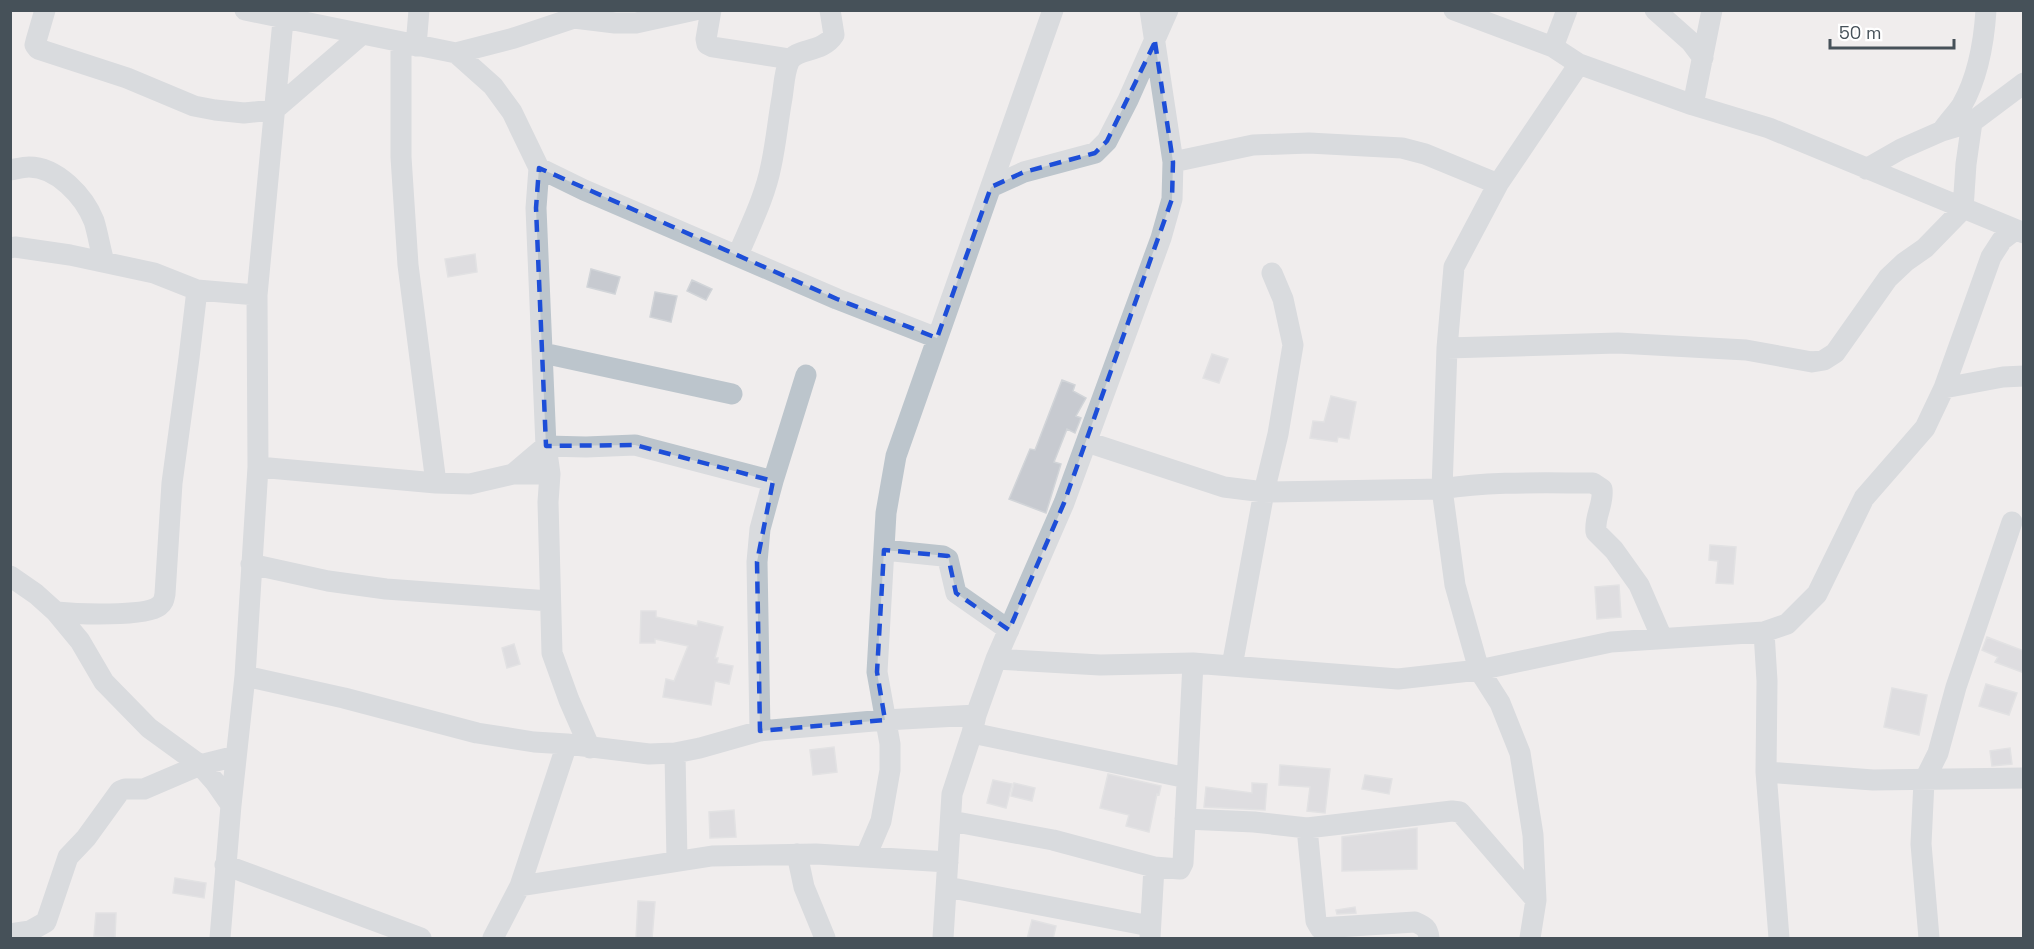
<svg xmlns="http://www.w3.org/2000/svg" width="2034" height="949" viewBox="0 0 2034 949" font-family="'Space Grotesk',sans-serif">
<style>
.building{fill:#c7cad0;stroke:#d1d4d8;stroke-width:1.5}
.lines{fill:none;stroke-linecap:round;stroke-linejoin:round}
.minor{stroke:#bcc5cc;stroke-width:21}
.marked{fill:none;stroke:#1d4ed8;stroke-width:4.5;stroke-dasharray:12 8;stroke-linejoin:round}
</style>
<rect width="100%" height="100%" fill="#f0eded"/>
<!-- building -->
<path class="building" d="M475,254L477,272L448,277L445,259Z
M591,269L620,277L615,294L587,287Z
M692,280L712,289L706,300L687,291Z
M655,292L677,296L671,322L650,317Z
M1212,354L1228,359L1219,383L1203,378Z
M1062,380L1075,385L1073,391L1086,398L1076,416L1081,418L1075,433L1067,429L1054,462L1061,464L1046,513L1009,499L1030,449L1035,450Z
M1331,396L1356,402L1349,439L1338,437L1337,442L1310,438L1313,421L1324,422Z
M1710,545L1736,547L1733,584L1716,583L1718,561L1709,560Z
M1619,585L1621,617L1597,619L1595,587Z
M641,611H656V617L697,626L698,621L723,627L715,658H718L717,663L733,666L729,684L715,681L711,705L663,697L666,679L674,681L688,646L655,639V643H640Z
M1987,637L2024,651V673L1995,662L1998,657L1982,650Z
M514,644L520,664L507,668L502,648Z
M1986,684L2017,693L2009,715L1979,706Z
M1892,688L1927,695L1919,735L1884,727Z
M834,747L837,772L813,775L810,750Z
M2010,748L2012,764L1992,766L1990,751Z
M1280,765L1330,769L1325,813L1307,811L1310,787L1279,785Z
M1108,774L1161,786L1159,795L1157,794L1149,832L1126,826L1129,815L1100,808Z
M1365,775L1392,779L1389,794L1362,789Z
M993,780L1012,784L1006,808L987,803Z
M1014,783L1035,788L1032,801L1011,796Z
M1252,783L1267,784L1265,810L1204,807L1206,787L1252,793Z
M734,810L736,837L710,838L709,812Z
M1417,828V869L1342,871V837Z
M175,878L206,883L204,898L173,893Z
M638,901L655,902L652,939H636Z
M1355,907L1356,913L1337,914L1336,910Z
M96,913H116L115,938L94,936Z
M1032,920L1056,926L1053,939H1027Z"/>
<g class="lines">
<!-- minor -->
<path class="minor" d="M45,10L36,41L35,45L38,49L127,78L194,106L215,110L244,113L274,110L361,35
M245,10L456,53L493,86L512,112L539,168L584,190L837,299L937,338
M711,10L706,39L707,44L713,47L790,59
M1454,10L1553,47L1579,64L1693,105L1769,128L2024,233
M1655,10L1691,42L1703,58
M401,43V157L408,265L436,483
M416,46L419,10
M1553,47L1567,10
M456,53L514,38L574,18L615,23H636L695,10
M1693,105L1712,10
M1942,131C1948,122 1956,114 1962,105C1978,77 1984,42 1986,10
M1173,162L1253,145L1309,143L1402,148L1425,154L1498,184
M539,168L536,208L546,446L550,474L548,502L552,653L569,700L590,748
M1866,169L1901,149L1942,131L1972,122L2024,83
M10,170C16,169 23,167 29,167C57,167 84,196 94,221C98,234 100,248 104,262
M991,187L1024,172L1095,153L1107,141L1128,100L1168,10
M10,248L15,247L70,255L154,273L197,290L257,295
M738,255C750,226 765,197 771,166C776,143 778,120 782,98C784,86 784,73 789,62C796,47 822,54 834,35L830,10
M1447,348L1618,343L1746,350L1812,362L1824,360L1835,353L1888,278L1905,262L1925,248L1963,209L1966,164L1972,122
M543,353L732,394
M1944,388L2003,377L2024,376
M1087,442L1224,487L1264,492L1442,489C1492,481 1543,483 1593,483L1602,489C1604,505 1594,516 1596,532L1614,550L1639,585L1662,638
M258,467L436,483L470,484L513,474H550
M513,474L546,446L586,447L635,445L773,481
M884,550L943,556L948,559L956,593L1009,630
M251,564L328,581L386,589L550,601
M10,576L36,594L56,612L80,641L104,682L149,728L200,765L215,782L231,805
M56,612C76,614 145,617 159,606C164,602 164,599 165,594L172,483L189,358L197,290
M1764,632L1787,624L1817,594L1864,498L1925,428L1944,388L1991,257L2002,240L2015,230
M996,659L1064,503L1161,238L1172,199L1173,162L1150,10
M1232,666L1264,492L1278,434L1293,345L1283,299L1272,273
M245,676L344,698L477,733L534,742L567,744L649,754L675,753L700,748L760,731L885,720L976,715L996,659L1100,665L1193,663L1398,679L1479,670L1611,642L1764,632L1767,681L1766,772L1779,938
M760,731L757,562L760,529L773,481L806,375
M972,733L1187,778
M675,753L677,861
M1766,772L1873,780L2024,778
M1185,819L1254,822L1307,828L1452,811L1460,812L1536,900
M951,821L1053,840L1154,867L1180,869L1183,863L1193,663
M1307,828L1316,921L1320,928L1415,922C1424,926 1428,928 1429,938
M797,854L804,887L825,938
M866,856L881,821L890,770V744L877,672L886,513L896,456L1053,10
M225,865L421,938
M520,886L712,856L816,854L948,862
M947,887L1150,926
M10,934L30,931L46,922L68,857L86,838L120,791L125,789H144L200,765L236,756
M220,938L231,805L245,676L258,467L257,295L284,10
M493,938L520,886L567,744
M943,938L952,794L972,733L976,715
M1150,938L1154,867
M1530,938L1536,900L1533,835L1520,753L1500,703L1479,670L1455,585L1442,489L1447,348L1454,267L1498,184L1579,64
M1929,938L1921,844L1924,781L1938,753L1956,687L2012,522"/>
</g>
<!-- marked area -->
<path d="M0 0H2034V949H0ZM1155,42L1173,162L1172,199L1064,503L1009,630L956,593L948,556L884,550L877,672L885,720L760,731L757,562L773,481L635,445L546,446L536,208L539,168L837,299L937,338L991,187L1024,172L1095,153L1107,141Z" fill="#f0eded" fill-opacity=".55" fill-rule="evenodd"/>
<path class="marked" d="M1155,42L1173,162L1172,199L1064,503L1009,630L956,593L948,556L884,550L877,672L885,720L760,731L757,562L773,481L635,445L546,446L536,208L539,168L837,299L937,338L991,187L1024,172L1095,153L1107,141Z"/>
<!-- border -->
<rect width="2034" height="949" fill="none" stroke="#465159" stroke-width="24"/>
<!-- scale -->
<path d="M1830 39v9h124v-9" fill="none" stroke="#465159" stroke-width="3"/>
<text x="1839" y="39" font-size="18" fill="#465159" stroke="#ffffff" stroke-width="4.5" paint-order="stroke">50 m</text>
</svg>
